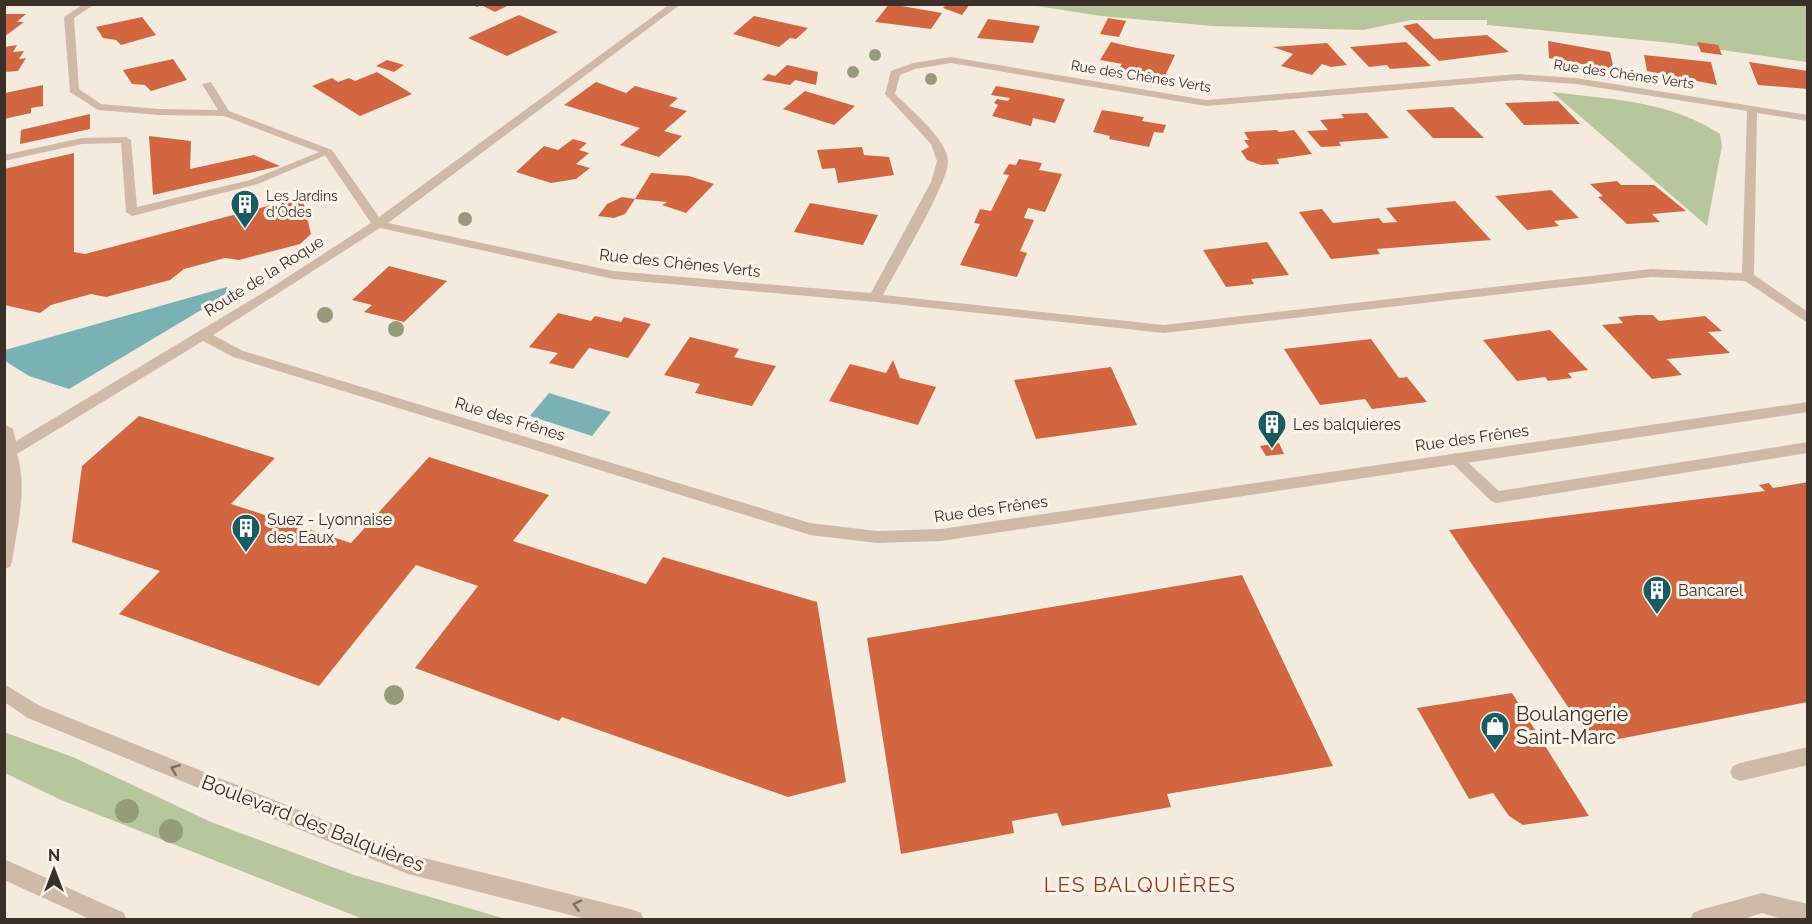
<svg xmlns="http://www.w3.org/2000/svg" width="1812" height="924" viewBox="0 0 1812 924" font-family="Raleway,sans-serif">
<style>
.green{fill:#b7c69c}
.water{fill:#7ab1b5}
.building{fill:#d16640}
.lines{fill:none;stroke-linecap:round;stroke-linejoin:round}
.service{fill:#cfbaa8;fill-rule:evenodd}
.minor{fill:#cfbaa8;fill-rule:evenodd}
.tree{fill:#969c7b}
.oneway{stroke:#7e6e62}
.labels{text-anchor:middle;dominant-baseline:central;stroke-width:6;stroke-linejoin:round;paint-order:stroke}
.far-street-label{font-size:14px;fill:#3b2f29;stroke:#fcf4eb}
.far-poi-label{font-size:14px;fill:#3b2f29;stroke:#fcf4eb;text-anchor:start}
.street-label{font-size:16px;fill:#3b2f29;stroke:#fcf4eb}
.poi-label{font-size:16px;fill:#3b2f29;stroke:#fcf4eb;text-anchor:start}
.near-poi-label{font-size:20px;fill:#3b2f29;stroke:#fcf4eb;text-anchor:start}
.near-street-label{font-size:20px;fill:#3b2f29;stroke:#fcf4eb}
.near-neighbourhood-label{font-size:21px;letter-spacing:1.5px;fill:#92391a;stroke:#fcf4eb}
</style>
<rect width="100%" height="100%" fill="#f5eade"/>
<!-- green -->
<path class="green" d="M1031,5H1807V62L1672,43L1487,25V20H1411L1363,30L1213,26L1101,16Z
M1552,92C1609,99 1671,101 1720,134L1722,146L1707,226Z
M4,732L75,758L211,822L354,875L506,919H363L61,800L5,773Z"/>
<!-- water -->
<path class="water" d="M227,287L228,294L69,389L29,376L5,361V350Z
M549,393L611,412L592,436L530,416Z"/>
<!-- building -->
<path class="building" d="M471,4H511L495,12L481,5L477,7Z
M889,4H890L942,13L931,29L875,22Z
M947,4H970L962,15L943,8Z
M4,14H26L17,22H24L4,37Z
M519,15L558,32L507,56L468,38Z
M754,16L808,28L796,39L790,38L779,47L733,34Z
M142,17L156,35L121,45L116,40L103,38L96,27Z
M1108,18L1126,21L1119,37L1100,34Z
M988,19L1040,26L1033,43L977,38Z
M1417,23L1434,39L1487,35L1509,52L1439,61L1403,26Z
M1548,41L1610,52L1614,70L1549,58Z
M1111,42L1132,47L1175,55L1164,78L1119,69L1122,64L1100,60Z
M1406,42L1431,66L1390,69L1387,65L1369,67L1350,47Z
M1697,42L1718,45L1722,55L1701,52Z
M1327,43L1347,65L1331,67L1322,64L1312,75L1281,66L1293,54L1273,47Z
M17,45L13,52L24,51L19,59L26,58L18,71L4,72V47Z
M1644,55L1711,62L1717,85L1647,71Z
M173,59L187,80L151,91L145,85L132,84L123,70Z
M387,60L404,65L394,72L376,66Z
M1749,62L1808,71V89L1758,85Z
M787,65L818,72L816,85L795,80L790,85L762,80L768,74L775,76Z
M377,72L412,94L360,116L312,86L332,78L338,82L349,78L355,81Z
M596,82L626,93L635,86L678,98L669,106L687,111L664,131L682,136L659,157L620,145L640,128L564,105Z
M43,85V106L31,108V113L4,119L5,93Z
M996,86L1046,95L1065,99L1055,123L1033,118L1031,126L992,116L998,105L994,103L997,99L1008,101L1010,98L991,95Z
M805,91L855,106L834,125L783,109Z
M1558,101L1580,124L1524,125L1505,103Z
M1453,107L1484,138H1433L1406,110Z
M1102,110L1144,117L1142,121L1166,125L1163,133L1154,132L1149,147L1109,139L1110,136L1093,132Z
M1367,113L1389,138L1339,142L1341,146L1321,147L1307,131L1328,130L1320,120L1344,118L1341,114Z
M90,114V129L20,144L21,130Z
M1277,130L1279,132L1294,130L1312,154L1277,159L1279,164L1261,165L1247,160L1241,151L1249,147L1244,140H1249L1244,132Z
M149,136L191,141L190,169L254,155L280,166L153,195Z
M573,139L587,143L579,150L589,153L576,164L590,168L576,179L551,183L516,172L544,146L558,150Z
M862,147L864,155L889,157L894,175L838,183L835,168L822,169L817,150Z
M74,153V252L85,254L302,197L311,234L300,244L239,260L225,258L184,269L170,280L106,297L91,294L51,305L40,313L4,305V169Z
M1019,159L1042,163L1039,170L1062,174L1045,212L1028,208L1024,218L1034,220L1020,251L1027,253L1017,277L960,265L980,224L974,223L980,209L991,211L1009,175L1003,174L1009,164L1016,165Z
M651,173L689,176L714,184L686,213L662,205L667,202L635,199L625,214L614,218L598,216L607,204L622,197L635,199Z
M1617,181L1621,185H1654L1686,211L1652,214L1660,222L1627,224L1598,197L1603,196L1590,184Z
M1551,190L1579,218L1554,221L1559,226L1527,230L1495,196Z
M1455,201L1491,240L1377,249L1380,254L1331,259L1299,212L1322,209L1333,223L1379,218L1383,223L1397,222L1386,208Z
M810,203L878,215L863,245L794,232Z
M1267,242L1289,275L1251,279L1254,284L1226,287L1203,250Z
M389,266L447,281L404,322L364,312L372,305L352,300Z
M558,313L591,321L595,316L621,322L624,317L651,324L628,358L589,348L573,369L549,363L558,353L529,347Z
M1637,315H1653L1659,321L1705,316L1722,331L1708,332L1730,353L1667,359L1682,375L1652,379L1602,325L1623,323L1618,317Z
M1550,330L1588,370L1568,373L1572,378L1548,381L1545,377L1517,381L1483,340Z
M690,337L739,349L734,357L776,366L752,406L695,393L700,384L664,375Z
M1371,339L1399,378L1407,377L1427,402L1372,409L1365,399L1320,405L1284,349Z
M893,360L900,378L936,387L918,425L829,401L850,364L886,373Z
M1111,367L1137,425L1036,439L1014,380Z
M139,416L275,458L231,504L351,543L429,457L549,495L513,541L646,584L663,557L817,602L846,782L788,797L562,717L559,721L415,668L478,586L416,565L319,686L119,614L160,571L72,542L82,466Z
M1279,443L1284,454L1266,456L1260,446Z
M1808,482V702L1593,744L1449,530L1765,491L1759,485L1769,483L1773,488Z
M1242,575L1333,766L1167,794L1171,807L1062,826L1057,813L1012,821L1014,833L901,854L867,638Z
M1512,693L1589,816L1523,825L1509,816L1493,793L1469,799L1417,708Z"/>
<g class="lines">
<!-- service -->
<path class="service" d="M126,137L131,140L137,207L250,180L324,150L333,152L258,184L132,216L126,212L121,143L82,144L4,161V155L82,138Z
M1808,442V453L1496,503L1491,501L1448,459L1455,453L1460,455L1499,491Z
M1808,747V765L1740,781L1733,778L1730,772L1733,766L1740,763Z"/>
<!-- minor -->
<path class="minor" d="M84,4H95L74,18L79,89L101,104L159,109L218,110L202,84L211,82L229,111L332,150L379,217L670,4H681L388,223L613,271L871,293L931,182L937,161L931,144L885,94L891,71L913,63L951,57L1206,100L1517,74L1576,78L1808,115V121L1757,113L1754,275L1808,312V323L1745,281L1651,277L1164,333L875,302L613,279L380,228L213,335L243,351L810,523L877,531L941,529L1808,402V412L941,541L877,543L810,535L233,357L203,341L17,454C28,489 17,527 12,562L10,567L4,569V424L13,429L16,441L266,291L371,223L324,154L224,116L159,115L98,110L70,92L64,17ZM951,63L1206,106L1517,80L1576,84L1747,111L1742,273L1651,269L1164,325L883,295C896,270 948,184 948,162C949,141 909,108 895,94L900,75L915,69Z
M4,684L40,706L408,854L634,910L641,913L644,920H590L408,874L28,718L4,702Z
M4,859L124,913L127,920H92L4,880Z
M1762,893L1808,904V920H1785L1762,913L1740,920H1690L1693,913L1700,910Z"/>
</g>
<!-- trees -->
<g class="tree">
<circle cx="875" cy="55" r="6"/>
<circle cx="853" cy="72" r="6"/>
<circle cx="931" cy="79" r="6"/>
<circle cx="465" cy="219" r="7"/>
<circle cx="325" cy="315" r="8"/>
<circle cx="396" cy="329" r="8"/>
<circle cx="394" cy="695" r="10"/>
<circle cx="127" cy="811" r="12"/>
<circle cx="171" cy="831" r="12"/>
</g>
<!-- one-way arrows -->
<defs><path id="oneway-chevron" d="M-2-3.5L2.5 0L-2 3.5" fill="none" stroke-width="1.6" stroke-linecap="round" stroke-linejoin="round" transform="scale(1.5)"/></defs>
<g class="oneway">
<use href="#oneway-chevron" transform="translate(175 769) rotate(-158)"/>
<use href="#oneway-chevron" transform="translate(577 905) rotate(-166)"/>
</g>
<!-- icons -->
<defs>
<g id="building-pin" transform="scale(1.5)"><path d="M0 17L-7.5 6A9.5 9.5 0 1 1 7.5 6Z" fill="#1a5b61" stroke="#fcf4eb"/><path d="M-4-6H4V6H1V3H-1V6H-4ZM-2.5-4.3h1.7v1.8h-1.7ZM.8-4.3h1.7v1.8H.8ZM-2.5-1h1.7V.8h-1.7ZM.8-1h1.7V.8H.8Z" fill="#fff"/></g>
<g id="shop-pin" transform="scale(1.5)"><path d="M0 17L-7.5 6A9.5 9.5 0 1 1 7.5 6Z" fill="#1a5b61" stroke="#fcf4eb"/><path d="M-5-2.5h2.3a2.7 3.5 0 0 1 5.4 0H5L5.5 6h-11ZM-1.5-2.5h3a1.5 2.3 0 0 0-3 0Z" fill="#fff"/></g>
</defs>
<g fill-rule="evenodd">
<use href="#building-pin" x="245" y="204"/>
<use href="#building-pin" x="1272" y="424"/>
<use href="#building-pin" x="246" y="528"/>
<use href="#building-pin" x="1657" y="590"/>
<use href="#shop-pin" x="1495" y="726"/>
</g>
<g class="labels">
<!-- far-street labels -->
<g class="far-street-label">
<text transform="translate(1624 74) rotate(8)">Rue des Chênes Verts</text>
<text transform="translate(1141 76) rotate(9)">Rue des Chênes Verts</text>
</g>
<!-- far-poi labels -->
<g class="far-poi-label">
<text x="266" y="196">Les Jardins<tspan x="266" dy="16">d'Ôdes</tspan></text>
</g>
<!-- street labels -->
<g class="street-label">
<text transform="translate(680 263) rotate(6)">Rue des Chênes Verts</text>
<text transform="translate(264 276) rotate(-32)">Route de la Roque</text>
<text transform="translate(510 419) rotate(17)">Rue des Frênes</text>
<text transform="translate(1472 438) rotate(-8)">Rue des Frênes</text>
<text transform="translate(991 509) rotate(-8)">Rue des Frênes</text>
</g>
<!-- poi labels -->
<g class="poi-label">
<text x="1293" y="424">Les balquieres</text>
<text x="267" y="519">Suez - Lyonnaise<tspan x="267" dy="18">des Eaux</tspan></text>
<text x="1678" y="590">Bancarel</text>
</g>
<!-- near-poi labels -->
<g class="near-poi-label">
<text x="1516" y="714">Boulangerie<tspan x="1516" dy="23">Saint-Marc</tspan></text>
</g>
<!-- near-street labels -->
<g class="near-street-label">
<text transform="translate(313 823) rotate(21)">Boulevard des Balquières</text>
</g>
<!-- near-neighbourhood labels -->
<g class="near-neighbourhood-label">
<text x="1140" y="884">LES BALQUIÈRES</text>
</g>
</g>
<!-- border -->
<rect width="1812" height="924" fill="none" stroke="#3b2f29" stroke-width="12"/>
<!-- north arrow -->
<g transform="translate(54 870)" stroke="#fcf4eb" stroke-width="4.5" paint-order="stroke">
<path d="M0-4.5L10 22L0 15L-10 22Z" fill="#3b2f29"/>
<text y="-9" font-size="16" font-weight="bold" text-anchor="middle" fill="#3b2f29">N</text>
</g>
</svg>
